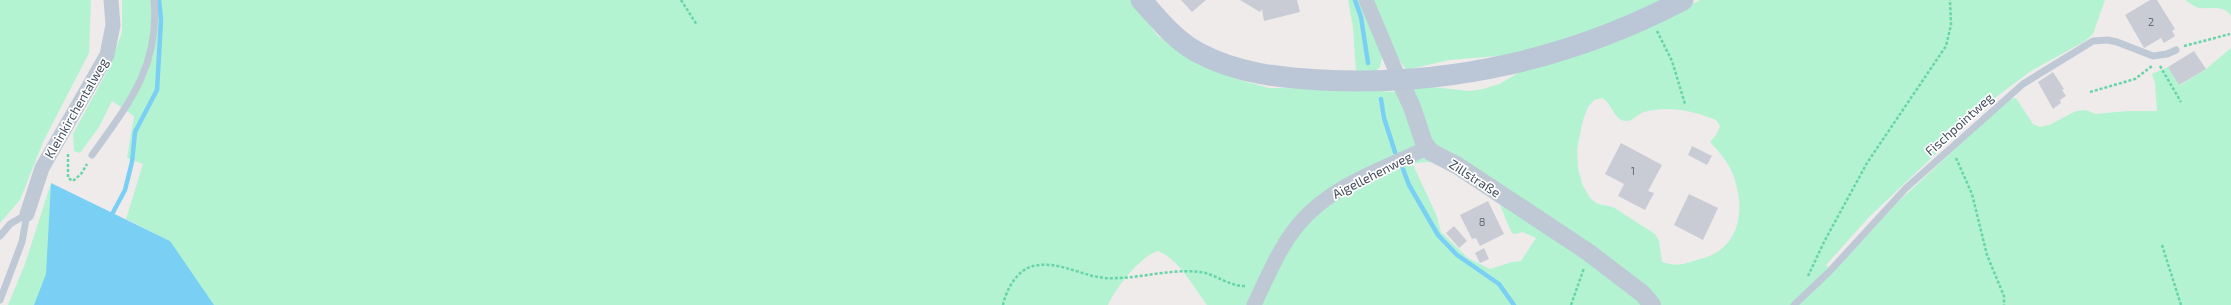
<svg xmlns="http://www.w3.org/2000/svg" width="2231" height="305" viewBox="0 0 2231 305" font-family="'Exo 2',sans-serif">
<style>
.green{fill:#b3f3d2;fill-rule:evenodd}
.water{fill:#7acff5}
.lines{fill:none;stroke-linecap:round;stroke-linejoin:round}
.stream{stroke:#7acff5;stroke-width:4.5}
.building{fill:#c9ccd4}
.path{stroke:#67d4a9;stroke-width:2.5;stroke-dasharray:3 2;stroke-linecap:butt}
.service{stroke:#bfc9d5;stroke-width:7}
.minor{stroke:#bfc9d5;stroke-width:15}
.tertiary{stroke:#bfc9d5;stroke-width:18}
.secondary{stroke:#bbc6d7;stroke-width:21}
.labels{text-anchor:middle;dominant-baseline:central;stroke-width:3.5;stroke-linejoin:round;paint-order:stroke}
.number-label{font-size:11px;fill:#646c79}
.street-label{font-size:13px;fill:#424c5b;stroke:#fff}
</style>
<rect width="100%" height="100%" fill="#efebeb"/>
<!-- green -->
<path class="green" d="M0,0H91L89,53L43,142L20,200L0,223Z
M122,0H1131L1157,35L1180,53L1206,68L1236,79L1269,88L1366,89L1391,92L1432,87L1469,91L1483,89L1499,84L1524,70L1655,23L1700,0H2105L2093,34L2085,41L2031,71L1996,97L1869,217L1826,265L1834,271L1899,201L2009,99L2016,98L2033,124L2040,127L2049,125L2076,111L2086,110L2095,114L2127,111H2157L2155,83L2152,74L2168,67L2180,85L2206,69L2231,48V305H1258L1269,283L1322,196L1247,305H1207C1194,288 1179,259 1158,251C1140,256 1116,288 1108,305H86L170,241L126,219L143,164L127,158L134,116L112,101L99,127L80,153L74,151L73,134L110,66L122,32ZM1602,98C1612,103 1613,119 1625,121C1633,122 1637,114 1644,112C1668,105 1694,111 1716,120L1720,126L1716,135L1710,142C1716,149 1724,157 1729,166C1747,201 1744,249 1700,259C1682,264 1680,267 1662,262L1659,241L1655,234L1613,207L1598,204L1591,199L1583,186L1578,169L1577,149L1583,120L1588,107L1594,100ZM1426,162L1439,163L1499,202L1511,232L1514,234L1523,232L1536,238L1521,261L1512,262L1490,269L1468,258L1441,232L1436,214L1413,165L1409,164Z
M1348,0H1361L1382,57L1380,67L1375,72L1356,73L1353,27Z
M1371,0H1664L1594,32L1522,54L1449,60L1406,70L1396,55Z
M2185,0H2231V16C2222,3 2209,11 2196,7C2192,5 2188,2 2185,0Z
M51,183L66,305H8L25,264Z"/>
<!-- water -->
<path class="water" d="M51,183L170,241L214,305H34L46,274Z"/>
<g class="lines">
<!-- stream -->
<path class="stream" d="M1355,0L1361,17L1368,63
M1381,99L1384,118L1395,152
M1403,169L1409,185L1438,235L1457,255L1499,284L1514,305
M110,218L125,190L132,162L135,132L157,90L161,20L159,0"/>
</g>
<!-- building -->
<path class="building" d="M1181,0H1206L1192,12Z
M1240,0H1297L1300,12L1264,21L1262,9L1260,12Z
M2150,0H2157L2175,29L2172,31L2175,36L2164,43L2161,38L2144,48L2125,15Z
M2194,51L2206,69L2179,85L2168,67Z
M2053,72L2064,89L2062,90L2066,96L2060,100L2061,103L2053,109L2038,82Z
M1621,143L1662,165L1648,191L1654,193L1645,210L1618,196L1624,184L1605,174Z
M1692,146L1712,156L1707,165L1688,155Z
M1689,194L1718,208L1703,240L1674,225Z
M1488,201L1504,234L1480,246L1476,238L1472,239L1460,215Z
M1454,226L1467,241L1459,248L1446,233Z
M1484,248L1489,259L1480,263L1475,253Z"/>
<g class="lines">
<!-- path -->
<path class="path" d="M681,0L697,25
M1657,31L1672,61L1685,104
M2184,46L2230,34
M2160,66L2181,102
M2090,92L2135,79L2152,66
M68,154V178L73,181L81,174L87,164
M1956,158L1972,194L1987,255L2004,296V305
M2162,245L2181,305
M1808,276L1824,242L1867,163L1946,46L1951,25L1950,0
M1003,305C1006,290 1017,270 1033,266C1057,260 1082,276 1105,278C1136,280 1170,268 1200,272C1216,274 1230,287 1246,286
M1571,305L1584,268"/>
<!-- service -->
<path class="service" d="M92,155C128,105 160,66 154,0
M0,236L10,224L27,214
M0,300L22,242L27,214
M1794,305L1829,272L1906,188L2023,84L2093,41L2108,40L2117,42L2153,56L2167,54L2176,50"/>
<!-- minor -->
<path class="minor" d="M1366,0L1400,81
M27,214L42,168L107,55L113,25L111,0
M1254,305C1267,278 1279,248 1298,225C1330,186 1382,169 1427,148"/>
<!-- tertiary -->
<path class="tertiary" d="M1400,81L1412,107L1424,143L1431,152L1458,166L1588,252L1643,294L1652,305"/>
<!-- secondary -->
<path class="secondary" d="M1141,0C1159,19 1175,41 1199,53C1236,73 1280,78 1321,80C1447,87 1571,59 1683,0"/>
</g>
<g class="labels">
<!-- number labels -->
<g class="number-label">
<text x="2151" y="21">2</text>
<text x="1633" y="170">1</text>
<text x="1482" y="221">8</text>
</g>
<!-- street labels -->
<g class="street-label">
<text transform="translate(76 108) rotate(-60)">Kleinkirchentalweg</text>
<text transform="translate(1959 124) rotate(-42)">Fischpointweg</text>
<text transform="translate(1372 175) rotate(-27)">Aigellehenweg</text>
<text transform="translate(1475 178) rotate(33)">Zillstraße</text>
</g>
</g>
</svg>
